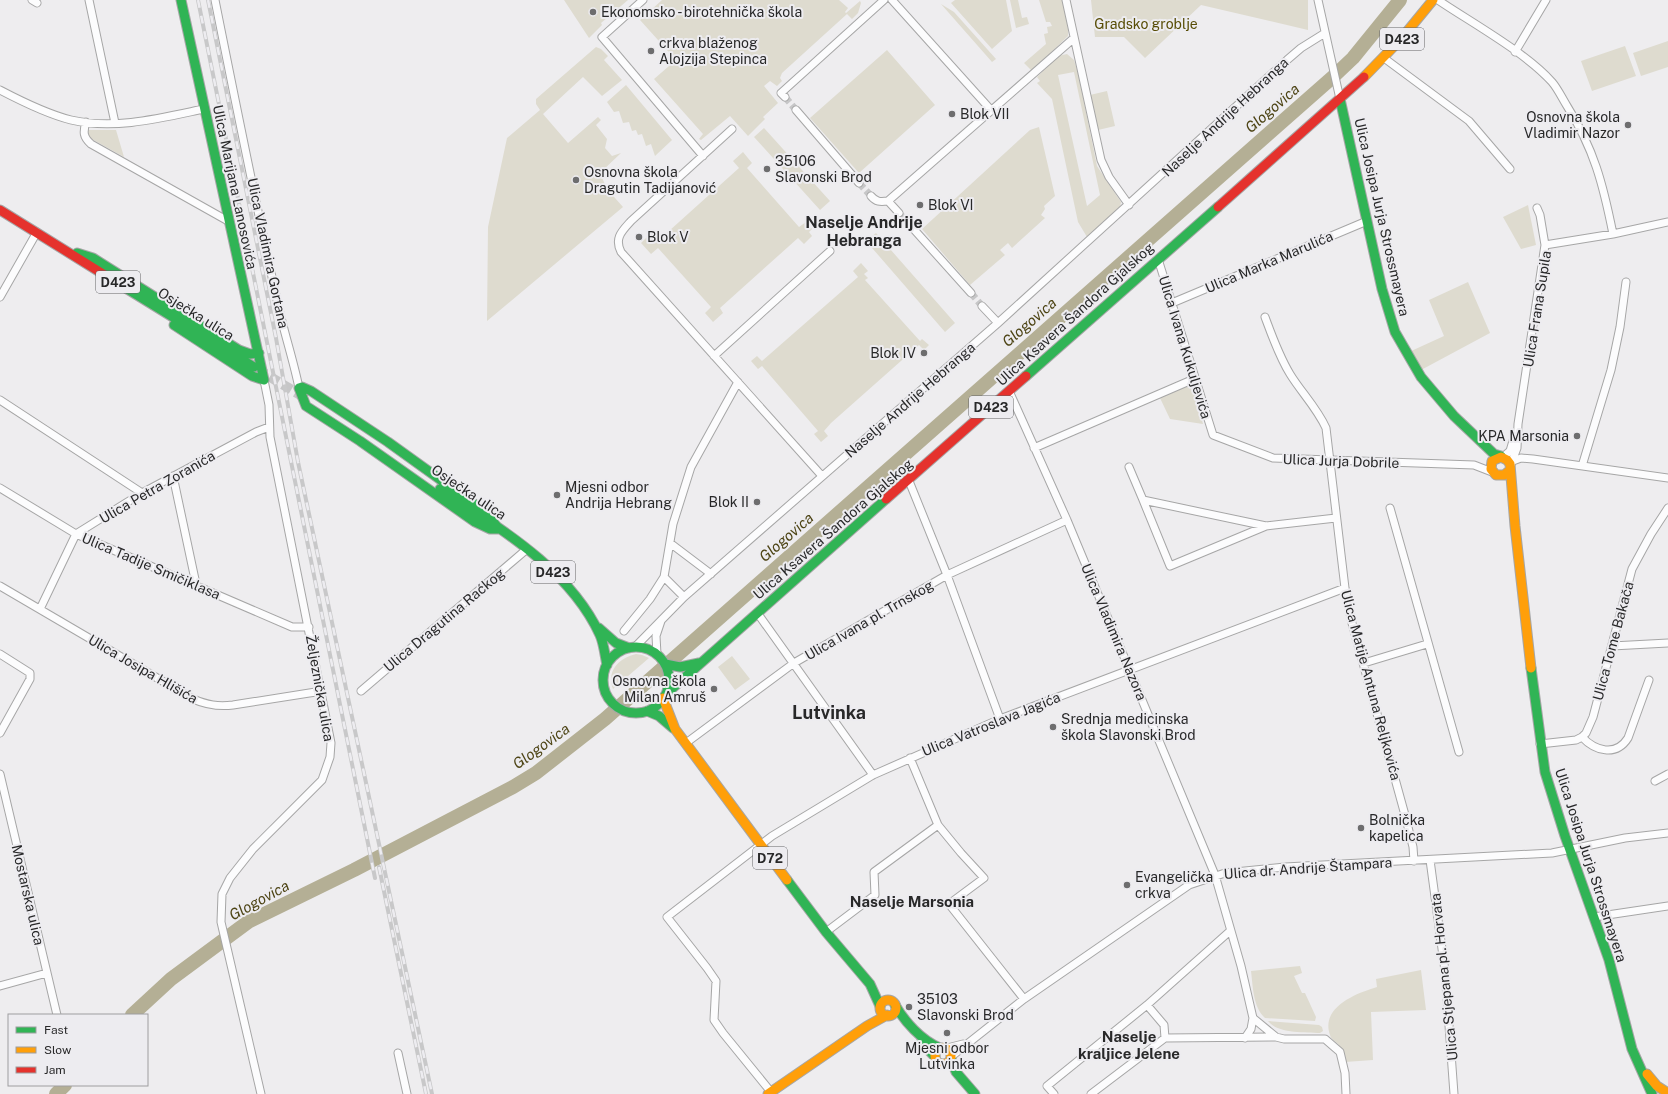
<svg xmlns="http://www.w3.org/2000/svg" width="1668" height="1094" viewBox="0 0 1668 1094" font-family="'Public Sans',sans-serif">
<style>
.green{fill:#dedbcf;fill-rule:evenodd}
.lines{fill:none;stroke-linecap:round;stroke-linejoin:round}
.river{stroke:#b4af95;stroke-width:14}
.street-tunnel{stroke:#c6c6c7;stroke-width:7;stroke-dasharray:7 3.5;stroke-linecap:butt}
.primary-tunnel{stroke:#c6c6c7;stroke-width:10;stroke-dasharray:10 5;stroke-linecap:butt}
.street-casing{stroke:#a6a6a6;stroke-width:9}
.fast-casing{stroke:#a6a6a6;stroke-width:11}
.slow-casing{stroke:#a6a6a6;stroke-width:11}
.jam-casing{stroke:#a6a6a6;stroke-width:11}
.street{stroke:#fcfcfd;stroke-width:7}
.fast{stroke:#30b455;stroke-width:9}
.slow{stroke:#ff9f0a;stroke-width:9}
.jam{stroke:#e5322d;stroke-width:9}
.rail-casing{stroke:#c8c8c9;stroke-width:4}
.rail{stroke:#edecf0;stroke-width:2.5;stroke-dasharray:8;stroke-linecap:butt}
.poi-dot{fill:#6d6d6e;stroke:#edecf0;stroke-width:1.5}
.labels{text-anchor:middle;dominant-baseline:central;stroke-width:4;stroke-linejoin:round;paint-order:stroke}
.shield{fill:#edecf0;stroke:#636365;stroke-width:1}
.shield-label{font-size:13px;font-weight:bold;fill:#282829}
.poi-label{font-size:14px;fill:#282829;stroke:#edecf0;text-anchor:start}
.park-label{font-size:14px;fill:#584d06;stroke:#edecf0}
.street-label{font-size:14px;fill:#282829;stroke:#edecf0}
.water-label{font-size:15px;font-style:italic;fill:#4d4414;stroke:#edecf0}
.neighbourhood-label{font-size:15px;font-weight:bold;fill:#282829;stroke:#edecf0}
.quarter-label{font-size:16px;font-weight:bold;fill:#282829;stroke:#edecf0}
.district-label{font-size:18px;font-weight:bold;fill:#282829;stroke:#edecf0}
</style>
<rect width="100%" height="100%" fill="#eeedef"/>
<!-- green -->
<path class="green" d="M564,0H628L601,23L602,25L589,38Z
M662,0H839L848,8L845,12L846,13L860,1L861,3L858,13L852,19L847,14L782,73L780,78L782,81L777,86L770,81L764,86L778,103L763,117L765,119L748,136L730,116L701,140L699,139L703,134L654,79L676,60L640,20Z
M955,0H1006L1012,31L992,49L951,3Z
M1010,0H1018L1022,18L1027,17L1029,24L1016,28Z
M1039,0H1063L1068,29V36L1032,71L1024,63L1046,44L1044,34L1048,33L1047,27L1052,26L1050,22H1046Z
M1091,0H1308V30L1201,5L1145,58L1124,37H1095Z
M941,4L954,12L996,59L992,62Z
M1668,41V67L1641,76L1633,53Z
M1625,46L1636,76L1592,91L1581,61Z
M596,47L601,49L608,56L604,60L622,80L602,96L583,77L543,114L568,143L598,117L601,120L596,125L607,139L605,148L612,156L621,153L600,173L607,189L623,207L487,321L488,227L507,138L540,110L536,104V99Z
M887,50L935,105L859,173L810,118Z
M1067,54L1074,60L1078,73L1097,166L1121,202L1120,207L1087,237L1078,222L1052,99L1037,83L1040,81L1037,77L1058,56ZM1074,72L1100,195L1087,206L1058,75Z
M626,85L672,140L655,156L651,144L646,146L642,134L638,135L636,130L632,131L629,122L623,123L619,111L614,112L607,102Z
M1107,91L1115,126L1098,130L1090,95Z
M1039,127L1055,196L1044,206L1045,209L1041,215L1045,218L1012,248L1008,243L1000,250L1005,255L970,285L922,229L1030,130Z
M764,128L830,201L820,210L754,137Z
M86,130H116L124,157L90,138L86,134Z
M743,152L752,163L747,168L799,227L806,222L812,229L809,232L812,236L804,244L798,238L720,308L723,313L713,322L705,313L711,307L658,248L651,254L641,243L652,232L659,240L739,168L733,161Z
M1528,205L1536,245L1521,249L1503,217Z
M876,233L955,323L945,332L866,241Z
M861,263L868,271L864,274L868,278L865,280L920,341L922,339L929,345L924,350L919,345L831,423L824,431L828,436L821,442L814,434L818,431L762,366L758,369L751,361L757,356L762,361L858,277L853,271Z
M1468,282L1490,333L1421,370L1409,352L1444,336L1429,300Z
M1188,386L1194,391L1203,424L1170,419L1160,398Z
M636,654L642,655L649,658L613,689C606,671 619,658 636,654Z
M732,656L750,679L735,690L718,667Z
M1300,966L1302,973L1294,976L1302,993H1305L1316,1017L1315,1021L1265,1018C1253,1007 1253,987 1251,971Z
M1421,970L1426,1010L1371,1012L1373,1060L1345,1062C1343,1056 1341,1049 1338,1044C1335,1041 1331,1039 1330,1035C1320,1007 1357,993 1377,987L1376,979Z
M1268,1021L1319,1025L1322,1027L1323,1031L1320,1033C1305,1032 1278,1034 1268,1021Z"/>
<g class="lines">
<!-- river -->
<path class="river" d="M132,1015L171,979L248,922L354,870L513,787L536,773L605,719L1334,76L1353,58L1400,0
M56,1094L65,1085"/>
<!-- street-tunnel -->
<path class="street-tunnel" d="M785,97L796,110
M859,183L871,196
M899,213L910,225
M971,293L982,306"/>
<!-- primary-tunnel -->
<path class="primary-tunnel" d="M257,369L307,399"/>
<!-- street casing -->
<g class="street-casing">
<path id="street" d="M32,0L37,3
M89,0L115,123
M215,0C235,100 255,200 277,300C283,330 293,358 299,388
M643,0L602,37L703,156
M892,0L991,110
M1066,0L1101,160L1109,177L1129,205
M1318,0L1340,99
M1438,0C1472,23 1525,52 1552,82C1558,89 1562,98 1567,106C1594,149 1603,184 1613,234
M1515,52L1546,0
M1384,58L1469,121L1510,169
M0,90C21,101 47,114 71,120C115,130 161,118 204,109
M785,97L781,93L884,0
M796,110L859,183
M86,122C83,132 83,137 91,144L228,221
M732,129L631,221C622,231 614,238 621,252L822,476
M871,196C876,202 880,202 888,201
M1537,208L1540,215L1545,245
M899,213L888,201L1074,38
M910,225L971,293
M1158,259L1213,435L1273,458L1474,465L1492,472
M0,297L37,232
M1172,303L1367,221
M982,306L998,323
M1265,317C1272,336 1279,356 1290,374C1301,392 1317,408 1326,428L1345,588L1352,623L1405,815L1413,847L1414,861
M714,356L830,251
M1009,391L1067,520L1215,875L1241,966L1253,1018L1276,1037L1284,1039H1325L1340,1052L1345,1073L1346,1094
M0,400L142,493
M1034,448L1194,379
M1503,457L1510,451L1515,434
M1513,461L1521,458L1533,459L1668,478
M1582,466L1611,370L1620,327L1626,282
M1129,467L1143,500
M1510,467L1517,448L1518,424L1545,245L1613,234L1668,222
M173,476L196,584
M909,481L947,575L1000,719
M0,488L76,534L292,627H309
M1390,508L1459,752
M1266,526L1170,566L1143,500L1266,526L1336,518
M670,543L711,574
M664,577L684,597
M0,586L193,699C207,705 218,707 233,705L322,691
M40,609L76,534L142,493L256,432L269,427
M758,614L873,775
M624,631L650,599L664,577L673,524L691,467L738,382
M1612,646L1668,643
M635,647L684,597L998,323L1287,60L1301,48L1325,33
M0,654L30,673V679L0,733
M657,654L656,636L661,621
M1364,663L1427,644
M361,691L527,549
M1582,737C1595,751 1616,757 1628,738L1649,680
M686,743L794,663L947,575L1067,520
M1540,744L1576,740L1582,737L1586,733L1593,717L1632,569L1651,534L1668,508
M910,758L938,825
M0,774L57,1015
M1655,781L1668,774
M1430,860L1445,971L1454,1094
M1594,917L1668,906
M826,932L875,895L874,872L938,825L961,853L984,878L949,904L1024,999
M0,986L47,973
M1147,1005L1164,1025L1165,1038
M1245,1038L1251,1029L1253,1018
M947,1048L963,1044
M398,1053L407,1094
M952,1056L1024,999L1189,885L1225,873L1285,867L1552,853L1625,838L1668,833
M771,1092L723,1033L714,1020L716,981L707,968L667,917L772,836L873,775L1000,719L1345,588
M261,1094L221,922L222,894L230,878L253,849L322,780L330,757L331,743L270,437L269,405L264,380
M1054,1094L1047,1086L1147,1005L1230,931
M1091,1094L1165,1038L1276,1037"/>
</g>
<!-- fast casing -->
<g class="fast-casing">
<path id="fast" d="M181,0L264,380
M1340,99L1382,289L1395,332L1421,377L1454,416L1494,454L1501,456
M77,253L93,258L239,350L250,354L259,353
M124,287L254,367
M174,325L252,376L264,380
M1026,376L1218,207
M302,387L311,391L388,442L484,511L499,529H490L475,522L360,441L306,406L299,388Z
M440,489C499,528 569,568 600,635C604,644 605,656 607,665
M599,628L616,643L629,648
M603 680a33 33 0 1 1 66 0a33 33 0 1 1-66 0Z
M665,664L680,667L699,663
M1531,668L1545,772L1565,836L1609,960L1632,1049L1652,1094
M666,694L886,499
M647,711L659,716L673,728
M787,880L826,932L870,984L880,1006
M895,1005C905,1022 921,1040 940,1048
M921,1042L935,1057
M951,1059L956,1072L975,1094"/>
</g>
<!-- slow casing -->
<g class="slow-casing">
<path id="slow" d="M1364,77L1401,39L1433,0
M1509,471L1504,475H1496L1491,469L1492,461L1501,457L1507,460L1510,464L1515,526L1531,668
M663,698L675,729L787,880
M880 1008a8 8 0 1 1 16 0a8 8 0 1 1-16 0Z
M935 1056a8 8 0 1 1 16 0a8 8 0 1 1-16 0Z
M1647,1074L1657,1086L1668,1093
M768,1094L867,1026L887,1015"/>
</g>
<!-- jam casing -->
<g class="jam-casing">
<path id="jam" d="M1218,207L1364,77
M0,210L124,287
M886,499L1026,376"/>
</g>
<!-- street -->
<use href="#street" class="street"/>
<!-- fast -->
<use href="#fast" class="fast"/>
<!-- slow -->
<use href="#slow" class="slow"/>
<!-- jam -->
<use href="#jam" class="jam"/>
<!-- rail casing -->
<g class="rail-casing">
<path id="rail" d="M198,0L375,878
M208,0L276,338L298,462L432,1094
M379,867L426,1094"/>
</g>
<!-- rail -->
<use href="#rail" class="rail"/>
</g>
<!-- markers -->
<g class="poi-dot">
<circle cx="593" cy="12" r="4"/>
<circle cx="651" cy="51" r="4"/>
<circle cx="952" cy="114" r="4"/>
<circle cx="1628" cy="125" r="4"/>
<circle cx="767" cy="169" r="4"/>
<circle cx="576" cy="180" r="4"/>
<circle cx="920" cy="205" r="4"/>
<circle cx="639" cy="237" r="4"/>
<circle cx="924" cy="353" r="4"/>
<circle cx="1577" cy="436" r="4"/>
<circle cx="557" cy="495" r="4"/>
<circle cx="757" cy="502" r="4"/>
<circle cx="714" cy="689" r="4"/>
<circle cx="1053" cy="727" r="4"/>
<circle cx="1361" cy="828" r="4"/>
<circle cx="1127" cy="885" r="4"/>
<circle cx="909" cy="1007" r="4"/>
<circle cx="947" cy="1033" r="4"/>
</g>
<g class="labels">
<!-- shield labels -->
<g class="shield">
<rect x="1380" y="28" width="44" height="22" rx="3"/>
<rect x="96" y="271" width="44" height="22" rx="3"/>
<rect x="969" y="396" width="44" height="22" rx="3"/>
<rect x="531" y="561" width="44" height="22" rx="3"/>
<rect x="753" y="847" width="34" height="22" rx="3"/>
</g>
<g class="shield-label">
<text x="1402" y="39">D423</text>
<text x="118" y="282">D423</text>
<text x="991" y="407">D423</text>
<text x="553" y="572">D423</text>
<text x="770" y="858">D72</text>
</g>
<!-- poi labels -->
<g class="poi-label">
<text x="601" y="12">Ekonomsko - birotehnička škola</text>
<text x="659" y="43">crkva blaženog<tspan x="659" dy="16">Alojzija Stepinca</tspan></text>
<text x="960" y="114">Blok VII</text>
<text x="1620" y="117" text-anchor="end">Osnovna škola<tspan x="1620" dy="16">Vladimir Nazor</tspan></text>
<text x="775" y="161">35106<tspan x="775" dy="16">Slavonski Brod</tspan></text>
<text x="584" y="172">Osnovna škola<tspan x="584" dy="16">Dragutin Tadijanović</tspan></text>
<text x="928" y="205">Blok VI</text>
<text x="647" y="237">Blok V</text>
<text x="916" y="353" text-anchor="end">Blok IV</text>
<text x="1569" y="436" text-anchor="end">KPA Marsonia</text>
<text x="565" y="487">Mjesni odbor<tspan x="565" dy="16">Andrija Hebrang</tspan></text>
<text x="749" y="502" text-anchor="end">Blok II</text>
<text x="706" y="681" text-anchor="end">Osnovna škola<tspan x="706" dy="16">Milan Amruš</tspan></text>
<text x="1061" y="719">Srednja medicinska<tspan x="1061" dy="16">škola Slavonski Brod</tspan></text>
<text x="1369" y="820">Bolnička<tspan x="1369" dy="16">kapelica</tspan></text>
<text x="1135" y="877">Evangelička<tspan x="1135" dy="16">crkva</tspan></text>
<text x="917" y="999">35103<tspan x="917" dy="16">Slavonski Brod</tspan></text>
<text x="947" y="1048" text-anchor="middle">Mjesni odbor<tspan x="947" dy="16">Lutvinka</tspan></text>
</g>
<!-- park labels -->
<g class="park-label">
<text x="1146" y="24">Gradsko groblje</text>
</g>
<!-- street labels -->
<g class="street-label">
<text transform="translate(1225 117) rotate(-43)">Naselje Andrije Hebranga</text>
<text transform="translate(235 187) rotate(78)">Ulica Marijana Lanosovića</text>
<text transform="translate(1382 217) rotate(77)">Ulica Josipa Jurja Strossmayera</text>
<text transform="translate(268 253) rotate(78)">Ulica Vladimira Gortana</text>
<text transform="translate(1269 262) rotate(-23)">Ulica Marka Marulića</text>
<text transform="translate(1537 309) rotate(-81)">Ulica Frana Supila</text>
<text transform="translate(196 314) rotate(32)">Osječka ulica</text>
<text transform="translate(1075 314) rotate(-42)">Ulica Ksavera Šandora Gjalskog</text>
<text transform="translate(1185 347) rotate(73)">Ulica Ivana Kukuljevića</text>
<text transform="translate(910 400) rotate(-41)">Naselje Andrije Hebranga</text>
<text transform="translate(1341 461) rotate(2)">Ulica Jurja Dobrile</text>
<text transform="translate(157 487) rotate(-30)">Ulica Petra Zoranića</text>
<text transform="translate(469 492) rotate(34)">Osječka ulica</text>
<text transform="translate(833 529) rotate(-41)">Ulica Ksavera Šandora Gjalskog</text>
<text transform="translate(151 566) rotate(23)">Ulica Tadije Smičiklasa</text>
<text transform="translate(444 620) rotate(-40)">Ulica Dragutina Raćkog</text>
<text transform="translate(869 620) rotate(-30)">Ulica Ivana pl. Trnskog</text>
<text transform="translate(1114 632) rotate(67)">Ulica Vladimira Nazora</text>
<text transform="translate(1613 641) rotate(-75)">Ulica Tome Bakača</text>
<text transform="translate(143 669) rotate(30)">Ulica Josipa Hlišića</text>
<text transform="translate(1371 685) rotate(75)">Ulica Matije Antuna Reljkovića</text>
<text transform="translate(320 688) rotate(80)">Željeznička ulica</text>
<text transform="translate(991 724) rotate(-22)">Ulica Vatroslava Jagića</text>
<text transform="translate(1591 865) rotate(72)">Ulica Josipa Jurja Strossmayera</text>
<text transform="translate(1308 868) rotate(-4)">Ulica dr. Andrije Štampara</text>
<text transform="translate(28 895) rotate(77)">Mostarska ulica</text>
<text transform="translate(1444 977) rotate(-96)">Ulica Stjepana pl. Horvata</text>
</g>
<!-- water labels -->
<g class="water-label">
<text transform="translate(1272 108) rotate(-41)">Glogovica</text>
<text transform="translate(1029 322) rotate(-41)">Glogovica</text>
<text transform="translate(786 537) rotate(-41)">Glogovica</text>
<text transform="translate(541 746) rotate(-36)">Glogovica</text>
<text transform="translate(259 900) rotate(-29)">Glogovica</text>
</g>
<!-- neighbourhood labels -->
<g class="neighbourhood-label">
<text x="912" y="901">Naselje Marsonia</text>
<text x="1129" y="1036">Naselje<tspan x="1129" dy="17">kraljice Jelene</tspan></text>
</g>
<!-- quarter labels -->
<g class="quarter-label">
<text x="864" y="222">Naselje Andrije<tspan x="864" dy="18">Hebranga</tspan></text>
</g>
<!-- district labels -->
<g class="district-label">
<text x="829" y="712">Lutvinka</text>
</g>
</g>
<!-- legend -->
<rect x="8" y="1014" width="140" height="72" fill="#edecf0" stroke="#9e9ea0"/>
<rect x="16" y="1027" width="20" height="6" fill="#30b455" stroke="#9e9ea0"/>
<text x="44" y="1034" font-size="12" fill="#282829">Fast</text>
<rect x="16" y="1047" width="20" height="6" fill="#ff9f0a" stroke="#9e9ea0"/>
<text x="44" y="1054" font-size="12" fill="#282829">Slow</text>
<rect x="16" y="1067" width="20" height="6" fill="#e5322d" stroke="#9e9ea0"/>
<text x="44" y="1074" font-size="12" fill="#282829">Jam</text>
</svg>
